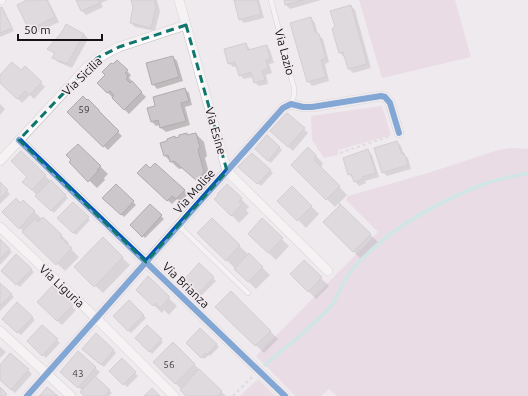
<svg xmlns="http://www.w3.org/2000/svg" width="528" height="396" viewBox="0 0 528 396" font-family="Ubuntu,sans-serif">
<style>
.green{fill:#e2cddc}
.shadow{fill:#0003}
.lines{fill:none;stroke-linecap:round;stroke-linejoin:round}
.stream{stroke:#ace1dc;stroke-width:3.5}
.building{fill:#cbc7ca;stroke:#b0adaf}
.service-casing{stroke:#bebabc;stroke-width:5.5}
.minor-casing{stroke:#bebabc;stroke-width:10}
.path{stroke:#cbcaca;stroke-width:2;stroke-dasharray:3 3;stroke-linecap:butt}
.service{stroke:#fdfcfc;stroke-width:4.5}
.minor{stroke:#fdfcfc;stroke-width:9}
.cycleway-casing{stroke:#f0e9ee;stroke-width:8}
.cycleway{stroke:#0057b8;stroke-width:6}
.marked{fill:none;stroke:#0f766e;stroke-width:3;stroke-dasharray:8 5;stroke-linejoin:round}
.labels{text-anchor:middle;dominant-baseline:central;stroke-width:3.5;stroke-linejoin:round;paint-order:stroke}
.number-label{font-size:10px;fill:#424042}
.street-label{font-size:12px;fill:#151315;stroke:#f0e9ee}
</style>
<rect width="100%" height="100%" fill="#efeaed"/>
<!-- green -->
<path class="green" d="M359,0H455L471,57L382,78Z
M382,106L391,135L338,150V155L324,158L312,140L311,116Z
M512,148L528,149V396H337L329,389L321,396H295L279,379L256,356L378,232L346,200L348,196L428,173L498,150Z
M258,379L275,396H240Z"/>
<!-- shadow -->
<path class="shadow" d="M29,0H48L59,22L34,34L30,30L18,5Z
M78,0H108L101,3L103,7L86,15L82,11Z
M132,0H157L160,11L155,31L135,27L131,23L134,6Z
M235,0H259L264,18L244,23L240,19Z
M285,0H321L290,9L286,5Z
M351,6L355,10L371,68L353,73L349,69L346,56L344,57L340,53L333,29Z
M2,8L4,11L14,31L0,37V9Z
M311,18L315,23L318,35L323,39L329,62L325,64L329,81L312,86L308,81Z
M62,33L84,34L88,39L72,68L58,62L54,58L55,54L49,49Z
M246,44L250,49V50L266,46L270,50L274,63L269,64L272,73L266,75L268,84L259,86L254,82L253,77L244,79L240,75L237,66L233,67L229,63Z
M173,57L177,61L183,81L157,89L153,84Z
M117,61L131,75L129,78L132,81L131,82L146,97L129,114L98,83L106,75L113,66Z
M25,67L45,87L34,99L30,95L22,103L0,81V77L21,72Z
M185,89L189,93L192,105L185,107L190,125L166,132L161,128V125L156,126L152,122L148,109L156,106Z
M0,104L5,109L0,115Z
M99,111L103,115L102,116L122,136L108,150L68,112Z
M287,114L308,133L293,151L276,136Z
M186,134L188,136L196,134L204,142L207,156L205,158L211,180L205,188L183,168L179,169L165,156L161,143L176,139Z
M267,136L282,150L271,163L256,149Z
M397,142L401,146L404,155L408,158L411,169L387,176L383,172Z
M78,145L108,174L104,178L105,180L97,188L70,162Z
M308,148L323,163L321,168L347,195L335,207L292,165Z
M368,151L372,155L379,177L365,181L366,183L359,186L349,174Z
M21,152L68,198L54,213L24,182L28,177Z
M252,154L273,173L261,186L240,167Z
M150,169L184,190L188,194L180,203L177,199L172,204L142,178Z
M0,184L10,194L0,204Z
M116,185L136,205L124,217L104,198Z
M227,185L249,207L246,210L249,213L239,223L216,199Z
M292,187L319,214L306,228L279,201Z
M23,201L42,219L43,218L62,236L69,243L67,245L79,257L65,271L3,212L20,204Z
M73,203L90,220L76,235L59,218Z
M150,205L164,219L145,238L131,225Z
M341,206L378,242L361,259L324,222Z
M212,220L270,275L256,289L199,233Z
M262,220L289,246L276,260L249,234Z
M103,239L130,265L103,293L76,267Z
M0,241L12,252L0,265Z
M16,256L34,272L20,287L2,271Z
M304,261L329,286L316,299L291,274Z
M199,265L216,281L200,297L183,282Z
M148,278L177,306L169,315L164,310L162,313L145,297Z
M0,284L14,297L0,311Z
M52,287L76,310L62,325L38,302Z
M231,292L278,339L264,353L216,307Z
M129,301L146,318L131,333L114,316Z
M17,304L35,320L21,335L3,319Z
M42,326L60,343L46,358L28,341Z
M147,327L163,342L152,354L136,338Z
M200,329L219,347L210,356L209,355L204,359L187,343Z
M96,335L116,353L104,367L84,349Z
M0,347L6,352L0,358Z
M78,353L100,372L95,378L112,393L109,396H85L83,391L65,376Z
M122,360L138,376L127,387L111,371Z
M154,362L194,364L202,372L201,373L226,396H188Z
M0,366L28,370L32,374L15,393L0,380Z"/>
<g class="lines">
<!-- stream -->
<path class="stream" d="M265,365C287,346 311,328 331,306C337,299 339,290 344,282C350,271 358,262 367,254C400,222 445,199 487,183C498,179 511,177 523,174H528"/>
</g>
<!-- building -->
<path class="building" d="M27,0H47L55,17L29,30L17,5Z
M76,0H98L100,3L81,11Z
M131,0H154L156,6L151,28L130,23L133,7Z
M234,0H257L261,14L239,20Z
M284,0H303L285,5Z
M351,5L367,64L348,69L343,52L339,53L332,29L335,26L330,11Z
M2,7L12,28L0,33V8Z
M311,17L315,32L319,34L326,58L321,60L326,77L307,82L290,23Z
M66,24L84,34L67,64L52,58L55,53L47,49L62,32Z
M246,43L248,50L267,45L270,59L266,60L268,69L262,71L265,80L254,83L251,72L239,76L235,62L228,64L224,49Z
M173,56L179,77L152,85L146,63Z
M117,60L128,70L125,73L128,76L126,79L130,83L132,81L142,92L124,110L112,98L114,95L110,91L107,93L97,83L105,75L102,72L111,63L113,64Z
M12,62L21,70L25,66L42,82L29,95L25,91L17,99L0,83V75Z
M185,88L189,101L181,103L186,121L160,128L158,120L151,122L147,108L155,106L153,97Z
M83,96L87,100L88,99L99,110V111L119,131L103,147L67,112Z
M287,113L305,128L288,147L270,131Z
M187,133V135L196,133L200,147L198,150L204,172L197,181L174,161L170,162L168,155L164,156L160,143L167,141V139L175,136V138L179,137V135Z
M267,135L280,147L268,161L255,149Z
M397,141L402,154L404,153L408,165L382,173L374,148Z
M78,144L101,166L97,170L98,171L88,182L69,162L71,160L66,155Z
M308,147L316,155L314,160L340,186L326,200L291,165Z
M368,149L376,173L362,177L363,179L354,182L351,174L348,175L343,158Z
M21,151L46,175L32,190L22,182L27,177L11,161Z
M252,153L271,170L257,184L238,167Z
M155,163L185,190L176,199L172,196L167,201L137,173L146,164L150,168Z
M51,180L66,195L51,211L35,196Z
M0,182L8,190L0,199Z
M116,184L134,201L121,215L102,198Z
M227,184L242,198L239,202L242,204L231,216L214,199L218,195L217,194Z
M292,186L312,206L297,221L277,201Z
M16,198L20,203L23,200L35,211L19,229L2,212Z
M73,202L89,217L73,233L57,218Z
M339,203L371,234L353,252L323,222L340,205Z
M150,204L162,215L142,237L130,225Z
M43,217L62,235L60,237L72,248L56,265L22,232L35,219L38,222Z
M212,218L240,245L226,261L197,233Z
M262,218L283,238L268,253L248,234Z
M103,237L123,257L94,287L74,267Z
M0,239L10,249L0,259Z
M249,253L263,267L248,282L234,269Z
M16,254L32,269L16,285L1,271Z
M304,260L322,277L308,292L290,274Z
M199,263L214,277L196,296L182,282Z
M148,276L170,297L160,308L156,303L153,306L136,290Z
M0,283L12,294L0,306Z
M52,286L73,305L57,321L37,302Z
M231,291L271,331L255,346L215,307Z
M129,300L144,315L128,331L113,316Z
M17,302L33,317L17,333L2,319Z
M42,325L58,339L42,356L27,341Z
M147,325L162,339L149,352L135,338Z
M200,328L217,344L207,355L205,353L201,358L186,343Z
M96,333L114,350L101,365L82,349Z
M173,342L195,364L175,384L153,362Z
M78,351L96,367L78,388L60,372Z
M10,353L29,369L11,390L0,380V365Z
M122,358L136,372L123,385L109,371Z
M199,369L222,391L217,396H186L180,390Z
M95,376L110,390L105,396H84L80,392Z
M0,387L7,394L5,396H0Z
M47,387L58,396H39Z
M152,388L160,396H144Z"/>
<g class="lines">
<!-- service casing -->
<g class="service-casing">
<path id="service" d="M271,0L294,88V95L291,104
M178,225L248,293"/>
</g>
<!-- minor casing -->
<g class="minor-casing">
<path id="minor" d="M0,0H1
M179,0L227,171L328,271
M19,140L285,396
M0,161L87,67C97,59 107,52 119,47L186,25
M0,227L96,318L174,396
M0,331L71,396
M27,396L283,108L291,104L303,107H312L381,96L385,97L390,103L399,133"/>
</g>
<!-- path -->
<path class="path" d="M340,153L390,136
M233,396L252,377"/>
<!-- service -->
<use href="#service" class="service"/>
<!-- minor -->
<use href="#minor" class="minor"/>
<!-- cycleway casing -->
<g class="cycleway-casing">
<path id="cycleway" d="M19,140L285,396
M27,396L283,108L291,104L303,107H312L381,96L385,97L390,103L399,133"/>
</g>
<!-- cycleway -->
<use href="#cycleway" class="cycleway"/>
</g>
<!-- marked area -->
<path d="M0 0H528V396H0ZM186,25L227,171L146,262L19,140L97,58L119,47Z" fill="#efeaed" fill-opacity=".55" fill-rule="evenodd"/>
<path class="marked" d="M186,25L227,171L146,262L19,140L97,58L119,47Z"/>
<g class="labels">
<!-- number labels -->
<g class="number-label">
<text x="84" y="109">59</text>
<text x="169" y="364">56</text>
<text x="78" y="373">43</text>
</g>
<!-- street labels -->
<g class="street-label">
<text transform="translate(285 52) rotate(75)">Via Lazio</text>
<text transform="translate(82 76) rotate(-44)">Via Sicilia</text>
<text transform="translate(216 131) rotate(74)">Via Esine</text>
<text transform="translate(194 191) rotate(-48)">Via Molise</text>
<text transform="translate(186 285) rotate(44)">Via Brianza</text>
<text transform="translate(62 286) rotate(43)">Via Liguria</text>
</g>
</g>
<!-- scale -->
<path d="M18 34v6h84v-6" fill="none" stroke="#151315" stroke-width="2"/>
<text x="24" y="34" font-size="12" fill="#151315" stroke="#f0e9ee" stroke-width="3" paint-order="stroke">50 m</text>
</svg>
